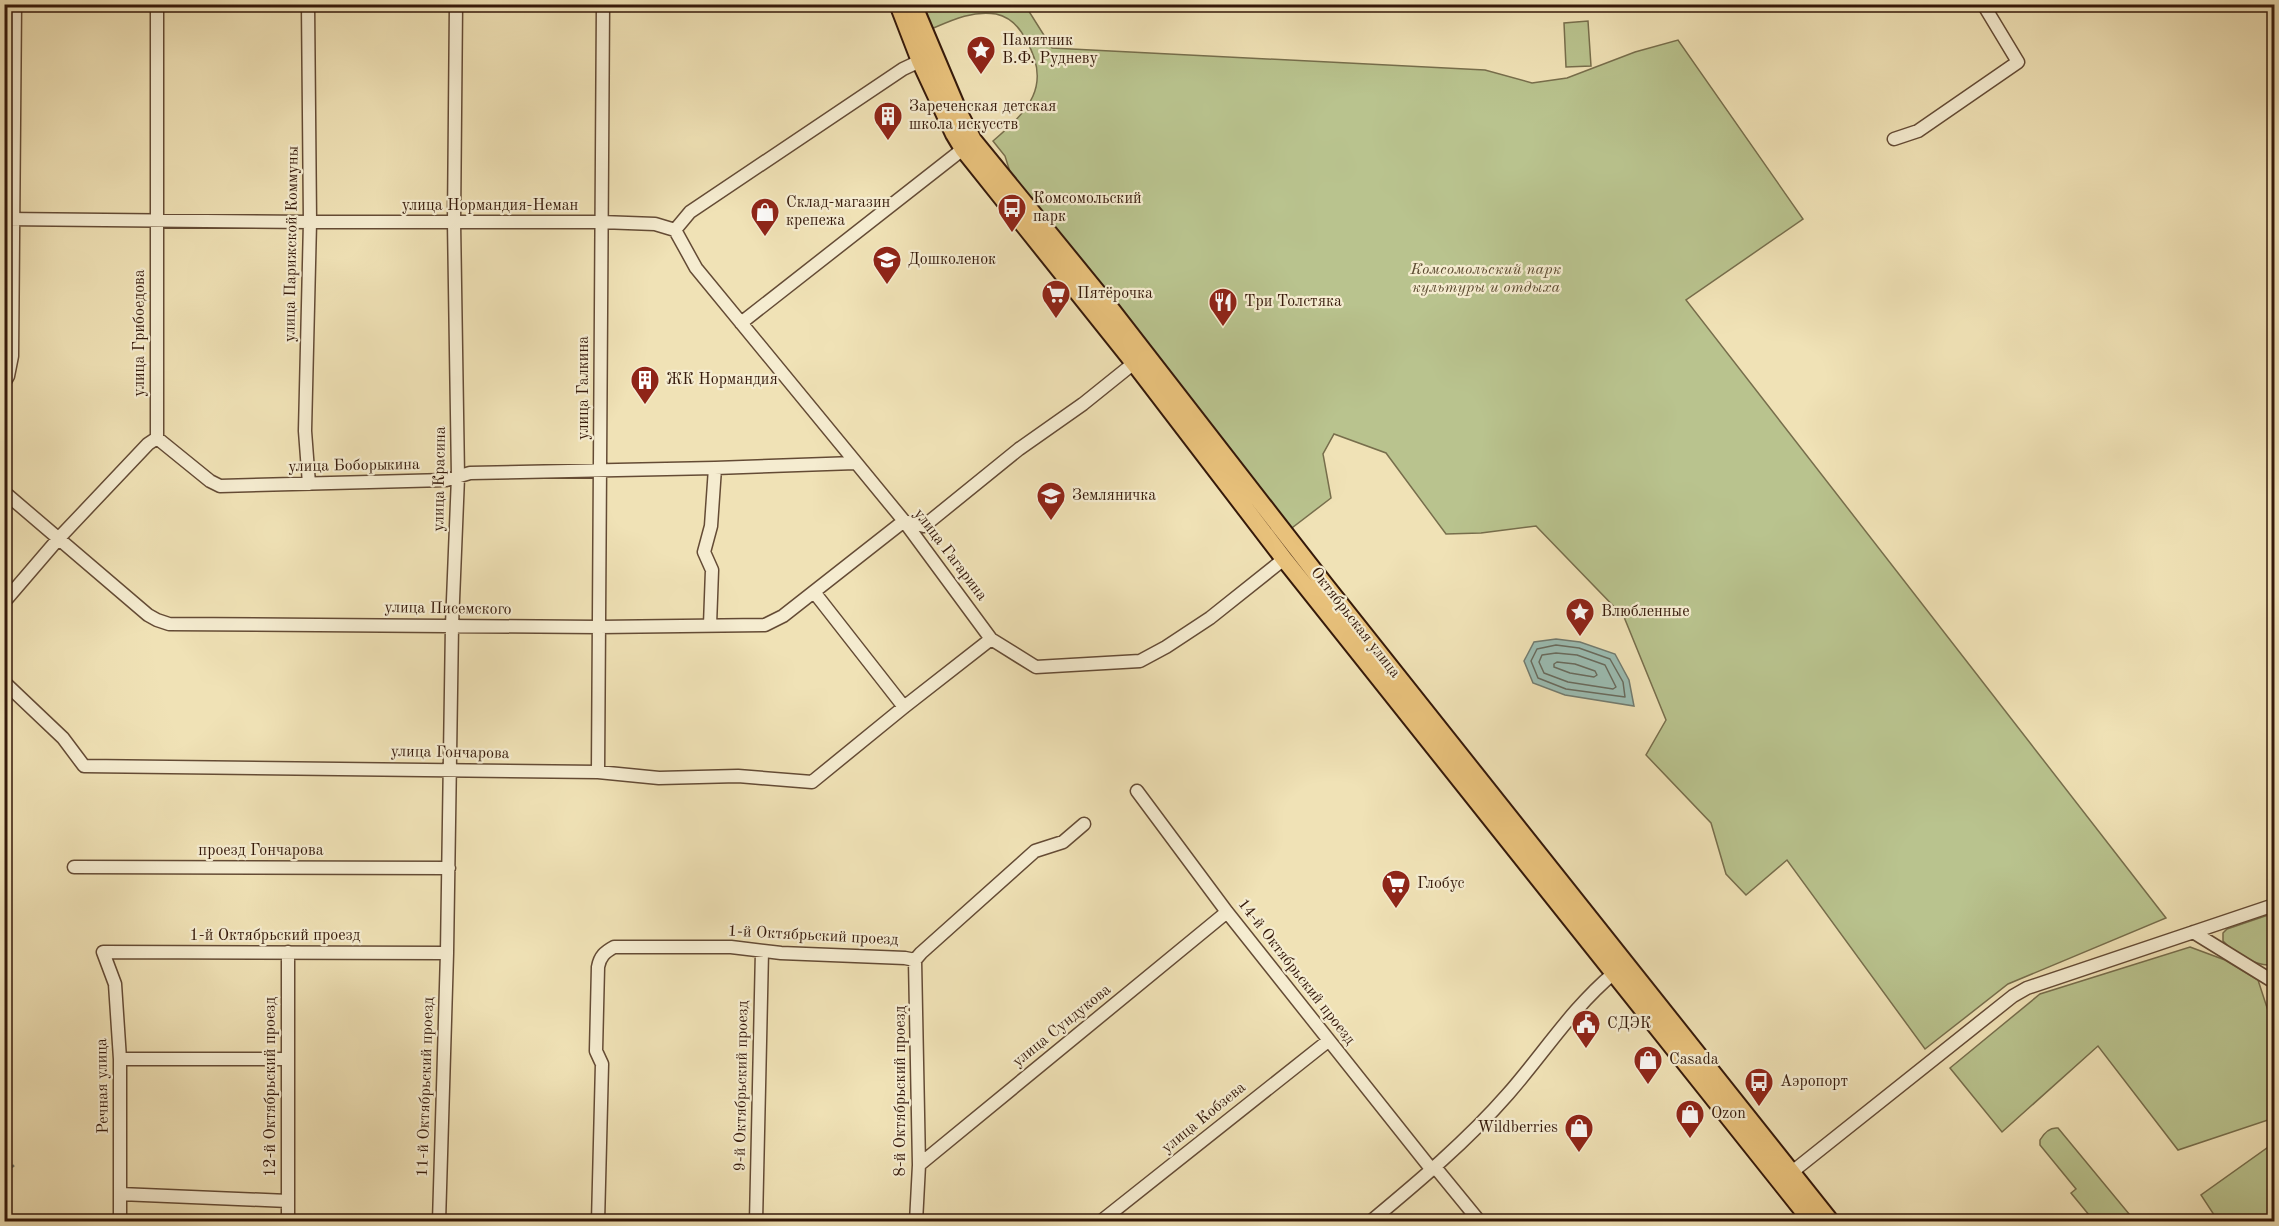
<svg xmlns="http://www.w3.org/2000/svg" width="2279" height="1226" viewBox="0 0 2279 1226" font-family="'Old Standard TT',serif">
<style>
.green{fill:#b9c38e;stroke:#776e4c;stroke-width:1.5}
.water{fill:#9bbdb3;stroke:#727b6f;stroke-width:1.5}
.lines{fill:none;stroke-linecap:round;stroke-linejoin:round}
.shore{stroke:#686b5e;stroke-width:1.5}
.stream{stroke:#727b6f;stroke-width:3}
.minor-casing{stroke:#644b35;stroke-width:15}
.major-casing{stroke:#35190a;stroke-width:20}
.minor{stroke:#f5ecd0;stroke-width:12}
.major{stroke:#e8c17b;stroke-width:16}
.labels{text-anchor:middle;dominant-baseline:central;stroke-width:4.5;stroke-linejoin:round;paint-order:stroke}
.poi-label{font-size:16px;fill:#35190a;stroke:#f5ecd0;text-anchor:start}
.street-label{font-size:16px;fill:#35190a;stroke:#f5ecd0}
.park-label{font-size:16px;font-style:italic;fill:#5d4c32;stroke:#f5ecd0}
</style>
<rect width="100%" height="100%" fill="#f0e2b6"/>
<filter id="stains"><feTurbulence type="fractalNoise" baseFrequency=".00333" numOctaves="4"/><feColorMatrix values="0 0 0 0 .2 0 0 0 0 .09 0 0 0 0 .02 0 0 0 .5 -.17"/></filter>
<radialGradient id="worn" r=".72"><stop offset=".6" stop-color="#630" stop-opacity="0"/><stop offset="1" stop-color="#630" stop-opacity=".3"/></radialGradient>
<!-- green -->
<path class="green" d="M918,5H1025L1052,48L1485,70L1532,83L1567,78L1635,52L1678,40L1803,219L1686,300L2166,918L2008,984L1925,1049L1787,860L1746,895L1726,874L1711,823L1646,755L1666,720L1624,617L1536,526L1481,533L1446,534L1386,453L1334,434L1323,454L1331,498L1284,534L1011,175L1005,156L993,141C1028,111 1053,86 1026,40C1020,28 1010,17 996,14C972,10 950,21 929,30Z
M1588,21L1591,66L1566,67L1564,23Z
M2274,913V964C2259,969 2233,952 2223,941V933L2227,929Z
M2190,947L2225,960L2258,980L2274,1029V1118L2178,1150L2098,1046L2002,1132L1950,1068L2040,994Z
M2058,1128L2134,1220L2143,1219L2145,1221H2094L2071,1193L2076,1189L2040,1145V1140C2044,1133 2050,1127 2058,1128Z
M2274,1143V1221H2218L2201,1195Z"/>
<!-- water -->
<path class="water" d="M1556,639L1580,642L1615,654L1629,680L1634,706L1565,695L1533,683L1524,661L1534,642Z"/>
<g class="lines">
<!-- shore -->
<path class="shore" d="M1556,645L1579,648L1610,659L1623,682L1625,697L1566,689L1538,678L1531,661L1537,649Z
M1556,653L1577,655L1605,665L1616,687L1613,689L1568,682L1544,673L1539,662L1542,655Z
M1557,662L1575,664L1595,671L1597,675L1594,677L1570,673L1554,667V664Z"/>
<!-- stream -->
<path class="stream" d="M4,1170L13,1166"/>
<!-- minor casing -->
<g class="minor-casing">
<path id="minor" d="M308,4L310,222L305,431L309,484
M1894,139L1918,131L2018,62L1983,4
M4,219L310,222H601L655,224L675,230L690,212L903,69L920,61
M675,230L696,268L904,521L991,639L1036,667L1140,661L1166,647L1210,618L1284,559
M741,323L963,149
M4,383L8,376L12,356L15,4
M157,438L210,481L220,486L446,480L470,473L715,468L855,463
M4,492L148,615L157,620L169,624L599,627L765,625L783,616L904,521L924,526L1019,449L1083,404L1134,363
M814,592L904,707
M4,602L59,538L148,444L157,438V4
M710,625L712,570L704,552L711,526L715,468
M4,682L63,738L84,766L598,772L659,778L738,776L812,782L904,707L991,639
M598,772L603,4
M1137,791L1227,912L1432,1170
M74,867L449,868
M2193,932L2274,982
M915,960L919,1165L916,1222
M120,1059H288
M919,1165L1227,912
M1435,1167L1480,1222
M1792,1172L2013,996L2027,988L2274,905
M120,1194L288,1201
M120,1222V1059L115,984L103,952L447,953
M288,1222V952
M439,1222L447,953L452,625L458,477L454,222L456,4
M598,1222L602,1064L596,1051L598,967C600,956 605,952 614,947H731L781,953L905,958L915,960L921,953L1035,851L1063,842L1084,824
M756,1222L762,951
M1100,1222L1328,1041
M1370,1222C1418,1182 1467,1141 1508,1094C1544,1053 1572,1008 1614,973"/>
</g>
<!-- major casing -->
<g class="major-casing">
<path id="major" d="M898,4L920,61L954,134L963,149L1134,363L1284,559L1812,1222
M913,4L960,115L973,140L1110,308L1325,585L1831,1222"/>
</g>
<!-- minor -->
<use href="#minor" class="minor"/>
<!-- major -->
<use href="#major" class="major"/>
</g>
<!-- icons -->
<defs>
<g id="sight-pin" transform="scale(1.5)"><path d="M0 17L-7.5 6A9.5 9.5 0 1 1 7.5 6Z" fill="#8f2418" stroke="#f5ecd0"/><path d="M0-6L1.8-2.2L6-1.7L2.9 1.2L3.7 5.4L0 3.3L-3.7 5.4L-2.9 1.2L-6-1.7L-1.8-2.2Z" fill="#fff"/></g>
<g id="building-pin" transform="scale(1.5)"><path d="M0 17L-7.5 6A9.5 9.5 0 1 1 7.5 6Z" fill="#8f2418" stroke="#f5ecd0"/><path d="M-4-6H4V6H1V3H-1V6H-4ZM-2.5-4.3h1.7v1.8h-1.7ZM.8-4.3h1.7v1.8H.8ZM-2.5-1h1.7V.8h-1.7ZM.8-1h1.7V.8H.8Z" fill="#fff"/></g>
<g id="bus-pin" transform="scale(1.5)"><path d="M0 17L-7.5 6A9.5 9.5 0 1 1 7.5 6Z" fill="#8f2418" stroke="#f5ecd0"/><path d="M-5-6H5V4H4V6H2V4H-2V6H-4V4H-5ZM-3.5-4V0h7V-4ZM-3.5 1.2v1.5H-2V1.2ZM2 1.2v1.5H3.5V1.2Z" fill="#fff"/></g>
<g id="shop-pin" transform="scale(1.5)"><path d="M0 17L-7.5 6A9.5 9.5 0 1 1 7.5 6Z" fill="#8f2418" stroke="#f5ecd0"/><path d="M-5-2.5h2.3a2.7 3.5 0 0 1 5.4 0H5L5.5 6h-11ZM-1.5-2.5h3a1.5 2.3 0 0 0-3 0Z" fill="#fff"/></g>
<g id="school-pin" transform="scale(1.5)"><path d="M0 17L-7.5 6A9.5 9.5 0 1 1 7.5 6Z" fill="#8f2418" stroke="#f5ecd0"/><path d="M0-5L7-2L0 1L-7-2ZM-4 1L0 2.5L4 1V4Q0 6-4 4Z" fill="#fff"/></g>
<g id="supermarket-pin" transform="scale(1.5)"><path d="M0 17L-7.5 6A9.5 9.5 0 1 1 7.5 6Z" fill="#8f2418" stroke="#f5ecd0"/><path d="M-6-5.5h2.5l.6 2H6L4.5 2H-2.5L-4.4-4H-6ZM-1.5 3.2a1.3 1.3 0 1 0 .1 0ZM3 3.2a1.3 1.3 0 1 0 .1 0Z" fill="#fff"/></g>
<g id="restaurant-pin" transform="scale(1.5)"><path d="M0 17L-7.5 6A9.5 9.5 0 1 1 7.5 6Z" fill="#8f2418" stroke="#f5ecd0"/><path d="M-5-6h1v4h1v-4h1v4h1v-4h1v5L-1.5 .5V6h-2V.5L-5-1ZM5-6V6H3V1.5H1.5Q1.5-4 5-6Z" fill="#fff"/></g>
<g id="civic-pin" transform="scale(1.5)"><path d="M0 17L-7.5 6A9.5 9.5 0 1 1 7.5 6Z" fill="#8f2418" stroke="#f5ecd0"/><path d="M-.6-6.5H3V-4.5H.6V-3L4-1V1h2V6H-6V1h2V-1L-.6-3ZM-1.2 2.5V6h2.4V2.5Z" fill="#fff"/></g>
</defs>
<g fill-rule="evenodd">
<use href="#sight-pin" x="981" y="50"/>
<use href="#building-pin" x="888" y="116"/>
<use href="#bus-pin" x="1012" y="208"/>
<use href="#shop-pin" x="765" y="212"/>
<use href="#school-pin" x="887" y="260"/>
<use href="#supermarket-pin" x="1056" y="294"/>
<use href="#restaurant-pin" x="1223" y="302"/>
<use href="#building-pin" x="645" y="380"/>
<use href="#school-pin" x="1051" y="496"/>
<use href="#sight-pin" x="1580" y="612"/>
<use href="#supermarket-pin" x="1396" y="884"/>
<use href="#civic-pin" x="1586" y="1024"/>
<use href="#shop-pin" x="1648" y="1060"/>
<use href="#bus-pin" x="1759" y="1082"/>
<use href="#shop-pin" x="1690" y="1114"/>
<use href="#shop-pin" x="1579" y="1128"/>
</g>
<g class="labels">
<!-- poi labels -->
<g class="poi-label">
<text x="1002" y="41">Памятник<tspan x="1002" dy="18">В.Ф. Рудневу</tspan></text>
<text x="909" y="107">Зареченская детская<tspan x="909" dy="18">школа искусств</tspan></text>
<text x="1033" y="199">Комсомольский<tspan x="1033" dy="18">парк</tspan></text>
<text x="786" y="203">Склад-магазин<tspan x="786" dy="18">крепежа</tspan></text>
<text x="908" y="260">Дошколенок</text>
<text x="1077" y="294">Пятёрочка</text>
<text x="1244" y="302">Три Толстяка</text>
<text x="666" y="380">ЖК Нормандия</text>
<text x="1072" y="496">Земляничка</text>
<text x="1601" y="612">Влюбленные</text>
<text x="1417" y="884">Глобус</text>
<text x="1607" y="1024">СДЭК</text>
<text x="1669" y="1060">Casada</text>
<text x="1780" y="1082">Аэропорт</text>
<text x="1711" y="1114">Ozon</text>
<text x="1558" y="1128" text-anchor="end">Wildberries</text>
</g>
<!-- street labels -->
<g class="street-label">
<text x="490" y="206">улица Нормандия-Неман</text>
<text transform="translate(292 244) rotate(-89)">улица Парижской Коммуны</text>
<text transform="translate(140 333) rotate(-90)">улица Грибоедова</text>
<text transform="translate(584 388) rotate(-90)">улица Галкина</text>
<text transform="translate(354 466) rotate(-1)">улица Боборыкина</text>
<text transform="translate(440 479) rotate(-89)">улица Красина</text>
<text transform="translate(950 555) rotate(53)">улица Гагарина</text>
<text transform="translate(448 609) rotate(1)">улица Писемского</text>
<text transform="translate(1355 623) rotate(52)">Октябрьская улица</text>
<text transform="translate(450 753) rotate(1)">улица Гончарова</text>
<text x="261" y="851">проезд Гончарова</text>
<text x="275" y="936">1-й Октябрьский проезд</text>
<text transform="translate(813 936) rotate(3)">1-й Октябрьский проезд</text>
<text transform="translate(1296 972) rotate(52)">14-й Октябрьский проезд</text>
<text transform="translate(1062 1026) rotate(-39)">улица Сундукова</text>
<text transform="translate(103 1086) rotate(-91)">Речная улица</text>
<text transform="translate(742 1086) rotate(-89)">9-й Октябрьский проезд</text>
<text transform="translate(271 1087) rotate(-90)">12-й Октябрьский проезд</text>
<text transform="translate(426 1087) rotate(-88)">11-й Октябрьский проезд</text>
<text transform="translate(901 1091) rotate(-90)">8-й Октябрьский проезд</text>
<text transform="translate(1204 1118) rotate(-39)">улица Кобзева</text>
</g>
<!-- park labels -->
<g class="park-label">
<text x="1486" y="270">Комсомольский парк<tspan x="1486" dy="18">культуры и отдыха</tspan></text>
</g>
</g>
<!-- margin -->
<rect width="2279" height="1226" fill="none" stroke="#f0e2b6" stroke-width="24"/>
<rect x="6" y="6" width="2267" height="1214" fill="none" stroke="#35190a" stroke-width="3"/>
<rect x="12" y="12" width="2255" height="1202" fill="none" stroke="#35190a" stroke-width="1.5"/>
<rect width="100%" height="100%" filter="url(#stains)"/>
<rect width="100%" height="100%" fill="url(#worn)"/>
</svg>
